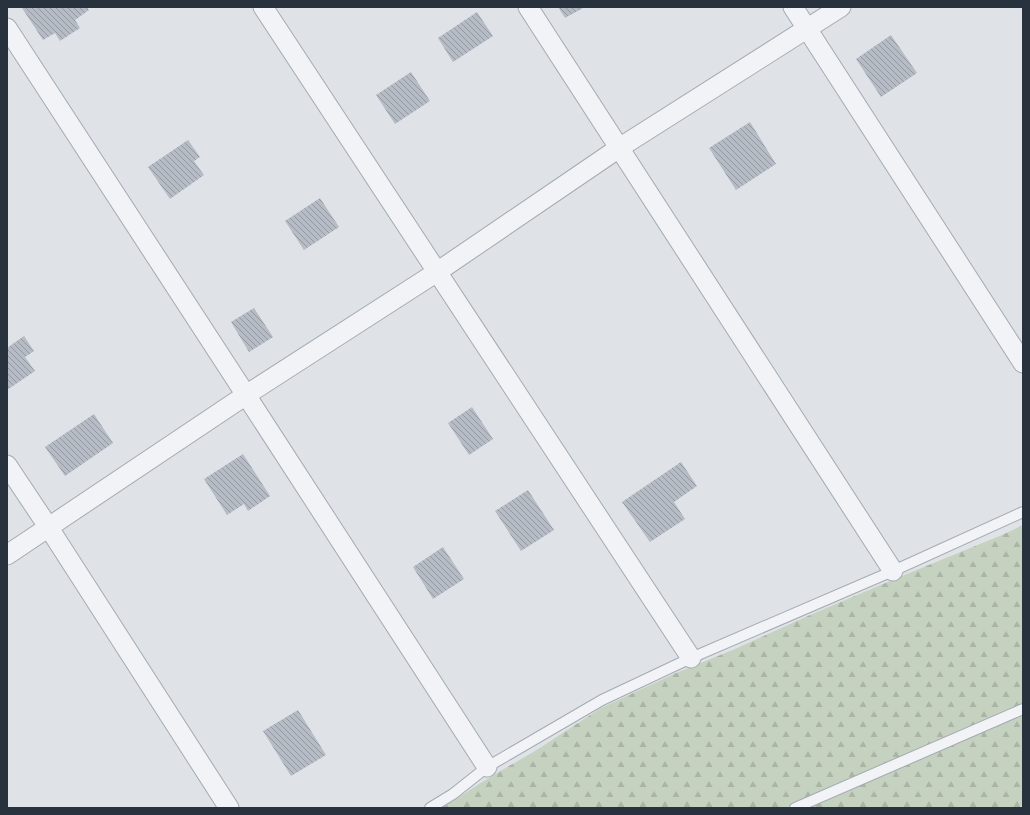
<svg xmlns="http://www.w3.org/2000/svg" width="1030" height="815" viewBox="0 0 1030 815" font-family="Raleway,sans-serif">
<defs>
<pattern id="forest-firs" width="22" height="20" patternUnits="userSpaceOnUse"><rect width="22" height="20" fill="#c6d2c0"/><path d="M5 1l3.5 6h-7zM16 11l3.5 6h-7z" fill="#aab5a6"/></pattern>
<pattern id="building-back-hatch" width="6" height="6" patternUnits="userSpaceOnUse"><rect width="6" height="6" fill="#b6bcc5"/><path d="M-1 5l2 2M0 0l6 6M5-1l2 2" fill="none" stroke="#9499a1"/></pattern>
</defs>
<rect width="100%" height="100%" fill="#dfe3e8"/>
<!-- forest -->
<path fill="url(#forest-firs)" d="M1023,525V806L1016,808H442L490,777L535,751L601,708L676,673L735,649L810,615L897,578L1002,535Z"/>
<!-- building -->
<path fill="url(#building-back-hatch)" d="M22,7H87L89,10L75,20L80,28L60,41L55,33L43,40L22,8Z
M558,7H585L565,18Z
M477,12L493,36L453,62L438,38Z
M891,35L917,73L881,97L856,59Z
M411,72L430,101L395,124L376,95Z
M750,122L776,164L736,190L709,148Z
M188,140L200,157L194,161L204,175L170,199L148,167Z
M320,198L339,227L304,250L285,221Z
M254,308L273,337L249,352L231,322Z
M24,336L34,351L25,357L35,371L7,390V348Z
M472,407L493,439L469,455L448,423Z
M94,414L113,443L65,476L45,447Z
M243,454L270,496L248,511L244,504L227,515L204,479Z
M681,462L697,486L674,502L685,519L650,542L622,502Z
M528,490L554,530L521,551L495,511Z
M443,547L464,579L433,599L413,567Z
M298,710L326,755L291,776L263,731Z"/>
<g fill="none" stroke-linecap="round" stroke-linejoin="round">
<defs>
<path id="service" d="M430,808L453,794L487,767L602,700L691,658L893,571L1023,512
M795,808L1023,709"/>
<path id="minor" d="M263,7L691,658
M528,7L893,571
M793,7L1023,363
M7,28L246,395L487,767
M7,465L49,528L229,808
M7,555L246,395L437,272L619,148L841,7"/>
</defs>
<!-- service casing -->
<use href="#service" stroke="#a4aab2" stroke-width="12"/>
<!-- minor casing -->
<use href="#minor" stroke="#a4aab2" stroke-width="21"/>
<!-- service -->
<use href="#service" stroke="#f1f3f6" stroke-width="10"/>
<!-- minor -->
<use href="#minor" stroke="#f1f3f6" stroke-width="19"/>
</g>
<!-- border -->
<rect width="1030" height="815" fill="none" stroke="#28323f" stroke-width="16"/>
</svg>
